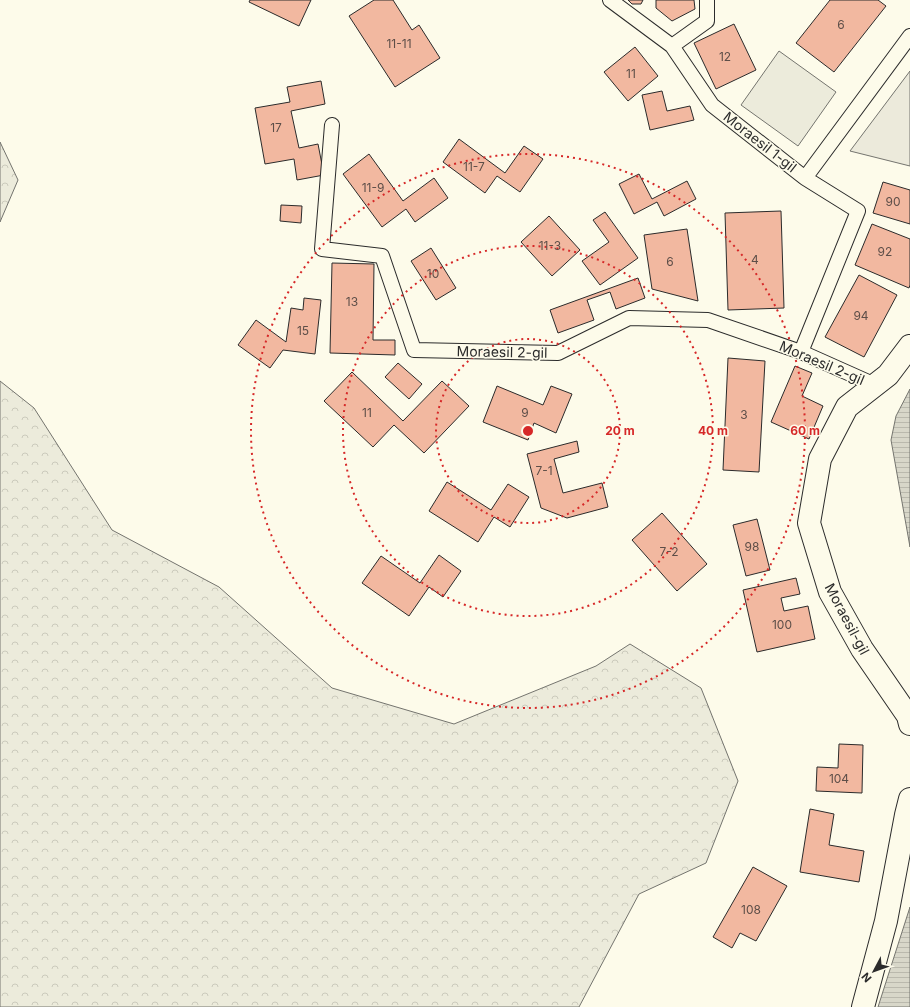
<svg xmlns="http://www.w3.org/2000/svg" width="910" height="1007" viewBox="0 0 910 1007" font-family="Inter,sans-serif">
<defs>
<pattern id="forest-crowns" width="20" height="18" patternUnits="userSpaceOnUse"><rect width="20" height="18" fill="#ecebdb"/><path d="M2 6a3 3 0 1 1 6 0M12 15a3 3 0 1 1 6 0" fill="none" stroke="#cbcabc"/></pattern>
<pattern id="water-rules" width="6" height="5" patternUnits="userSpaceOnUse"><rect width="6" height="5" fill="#d8d7c9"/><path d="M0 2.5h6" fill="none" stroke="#bab9ad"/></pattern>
</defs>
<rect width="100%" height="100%" fill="#fdfbea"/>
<!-- forest -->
<path fill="url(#forest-crowns)" stroke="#74746e" d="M0,142L18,180L0,222Z
M0,381L34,408L112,530L219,587L332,688L454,724L596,666L630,644L701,688L738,781L706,863L639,894L579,1007H0Z"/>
<!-- park -->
<path fill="#ecebdb" stroke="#74746e" d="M779,51L836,92L798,146L741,105Z"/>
<!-- parking -->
<path fill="#eceadb" stroke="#74746e" d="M910,71V166L850,151Z"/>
<!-- water -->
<path fill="url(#water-rules)" stroke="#74746e" d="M910,389V547L891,440L896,416Z
M910,907V1007H878Z"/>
<!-- building -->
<path fill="#f2b8a0" stroke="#2b2b2b" d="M250,0H311L299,26L249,2Z
M374,0H393L412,30L419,25L440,58L395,87L349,16Z
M628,0H643L641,4H632Z
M656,0H694L695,9L672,21L656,8Z
M830,0H878L886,6L834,72L796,43Z
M734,24L756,70L716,89L694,43Z
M635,47L658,76L628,101L604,72Z
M321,81L325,104L291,111L299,148L318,144L324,175L297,180L294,159L265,164L255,108L290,102L287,87Z
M662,91L667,111L690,106L694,120L650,130L642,95Z
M459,139L505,173L524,146L543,159L520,192L497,176L485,193L443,162Z
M369,154L403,201L434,178L448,198L415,222L406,209L382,227L343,174Z
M639,174L652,199L687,181L696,199L664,216L657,202L634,214L619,184Z
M883,182L910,190V224L873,213Z
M281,205L302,206L301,223L280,221Z
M781,211L784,308L728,310L725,213Z
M605,212L638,258L600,285L582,261L609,242L593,220Z
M549,216L580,250L552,276L521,242Z
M872,224L910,239V285L909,288L855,265Z
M687,229L698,301L652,289L644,235Z
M431,248L456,288L436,300L411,261Z
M332,263L374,264L373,340H395V355L330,353Z
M859,275L897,295L864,357L825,337Z
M638,278L645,298L616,309L610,292L587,300L594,320L558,333L550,310Z
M304,298L321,300L315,354L283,350L270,368L238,345L256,320L286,342L291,308L303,310Z
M728,358L765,361L759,472L723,470Z
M398,363L422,384L409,399L385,377Z
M795,366L812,373L802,396L823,406L809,439L771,422Z
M352,372L403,421L442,381L469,406L424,453L394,425L373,447L324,401Z
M497,386L543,405L551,386L572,394L556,433L534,423L528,440L483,422Z
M577,441L579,452L554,459L563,493L602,483L608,507L567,518L541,508L527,454Z
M447,482L491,510L508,484L529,497L510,527L494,517L478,542L429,511Z
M662,513L707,564L677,591L632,540Z
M757,519L770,570L746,576L733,525Z
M439,555L461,571L443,597L429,587L409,616L362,583L381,556L420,583Z
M796,578L800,594L781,598L784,611L808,606L815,639L757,652L743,590Z
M839,744L863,745L862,793L816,791L817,767L838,768Z
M810,809L834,814L829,845L864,851L859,882L800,872Z
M753,867L787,886L756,941L740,933L732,948L713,937Z"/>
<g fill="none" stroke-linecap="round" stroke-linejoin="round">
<defs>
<path id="lane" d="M610,0L672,46L712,105L805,178L910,36
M672,46L707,21V0
M332,125L322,249L382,256L414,350L558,353L629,318L708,320L801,352L875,385
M801,352L858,211L805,178"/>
<path id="street" d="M910,346L888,375L847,407L820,459L809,523L830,592L862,649L908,716L910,724
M863,1007L886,921L906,815L910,799"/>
</defs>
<!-- lane casing -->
<use href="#lane" stroke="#2b2b2b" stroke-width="16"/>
<!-- street casing -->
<use href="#street" stroke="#2b2b2b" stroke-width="24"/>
<!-- lane -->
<use href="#lane" stroke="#fdfbea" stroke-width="14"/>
<!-- street -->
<use href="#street" stroke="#fdfbea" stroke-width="22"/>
</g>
<!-- distance rings -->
<g fill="none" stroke="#d62828" stroke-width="2" stroke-dasharray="2 4">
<circle cx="528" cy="431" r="92"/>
<circle cx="528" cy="431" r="185"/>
<circle cx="528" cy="431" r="277"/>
</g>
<g text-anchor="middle" stroke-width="3" stroke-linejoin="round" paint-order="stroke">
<!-- number labels -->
<g font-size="12" fill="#5d4e48">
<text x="841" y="29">6</text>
<text x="399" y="48">11-11</text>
<text x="725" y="61">12</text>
<text x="631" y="78">11</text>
<text x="276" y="132">17</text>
<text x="474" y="171">11-7</text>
<text x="373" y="192">11-9</text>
<text x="893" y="206">90</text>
<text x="550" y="250">11-3</text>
<text x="885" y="256">92</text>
<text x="755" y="264">4</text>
<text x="670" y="266">6</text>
<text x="433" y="278">10</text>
<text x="352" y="306">13</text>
<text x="861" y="320">94</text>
<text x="303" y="335">15</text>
<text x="367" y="417">11</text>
<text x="525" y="417">9</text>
<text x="744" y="419">3</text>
<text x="544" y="475">7-1</text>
<text x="752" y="551">98</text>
<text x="669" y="556">7-2</text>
<text x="782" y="629">100</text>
<text x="839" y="783">104</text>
<text x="751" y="914">108</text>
</g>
<!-- street labels -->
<g font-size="14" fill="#2b2b2b" stroke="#fdfbea">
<text transform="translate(760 142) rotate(38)" y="5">Moraesil 1-gil</text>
<text transform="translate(502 352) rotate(1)" y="5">Moraesil 2-gil</text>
<text transform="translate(822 363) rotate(23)" y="5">Moraesil 2-gil</text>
<text transform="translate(847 619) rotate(62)" y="5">Moraesil-gil</text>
</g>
</g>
<circle cx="528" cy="431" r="6" fill="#d62828" stroke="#fdfbea" stroke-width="2"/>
<g font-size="12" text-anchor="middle" font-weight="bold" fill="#d62828" stroke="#fdfbea" stroke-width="3" stroke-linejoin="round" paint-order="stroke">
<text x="620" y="435">20 m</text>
<text x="713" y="435">40 m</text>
<text x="805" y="435">60 m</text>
</g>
<!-- north arrow -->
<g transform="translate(874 971) rotate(229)" stroke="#fdfbea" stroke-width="3" paint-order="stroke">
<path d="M0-3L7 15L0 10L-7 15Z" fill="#2b2b2b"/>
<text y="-6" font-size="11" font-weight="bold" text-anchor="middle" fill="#2b2b2b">N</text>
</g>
</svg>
